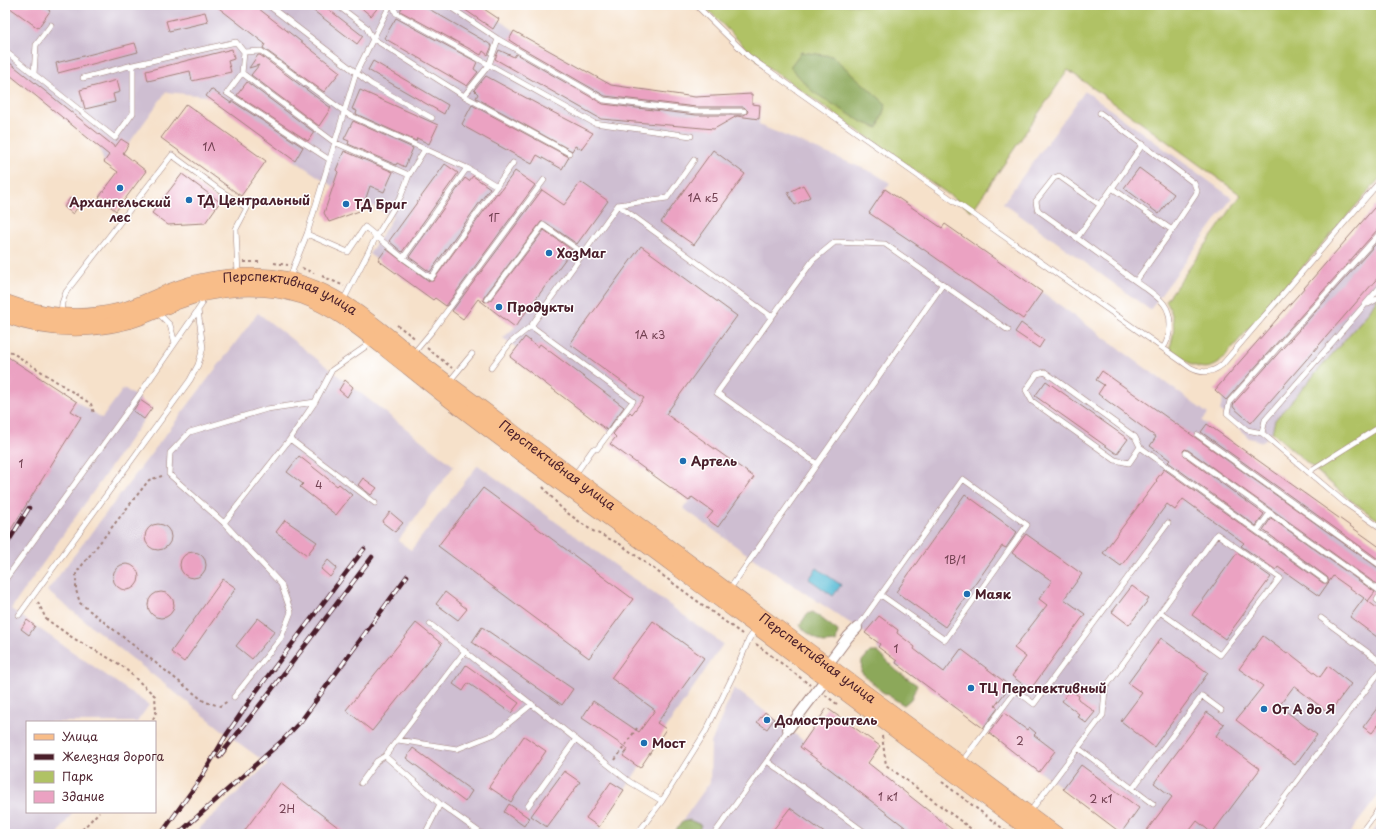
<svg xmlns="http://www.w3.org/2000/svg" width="1386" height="839" viewBox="0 0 1386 839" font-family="'Playpen Sans',sans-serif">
<rect width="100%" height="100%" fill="#fff"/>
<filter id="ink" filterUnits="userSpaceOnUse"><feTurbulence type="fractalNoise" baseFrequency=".025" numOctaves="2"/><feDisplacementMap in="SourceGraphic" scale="8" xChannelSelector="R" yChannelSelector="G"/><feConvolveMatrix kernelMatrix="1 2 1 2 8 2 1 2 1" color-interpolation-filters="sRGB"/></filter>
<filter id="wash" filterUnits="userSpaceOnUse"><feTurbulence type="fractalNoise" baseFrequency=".012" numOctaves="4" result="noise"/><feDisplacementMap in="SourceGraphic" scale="16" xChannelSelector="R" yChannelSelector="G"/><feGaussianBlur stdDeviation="0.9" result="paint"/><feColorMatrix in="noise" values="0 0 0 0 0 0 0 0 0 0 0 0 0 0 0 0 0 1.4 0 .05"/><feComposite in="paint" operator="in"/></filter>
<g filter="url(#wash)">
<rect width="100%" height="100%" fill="#f6e1ca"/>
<!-- industrial -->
<path fill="#cebed1" d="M5,5H478L515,31L611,85L695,97L752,94V104L760,105L759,125L874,173L890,183L885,189L942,228L945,224L1042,292L1208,414L1202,421L1381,548V792L1349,834H1123L901,667L900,668L895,664L897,661L883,650L881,652L877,648L879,644L865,633L751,557L683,508L689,501L610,444L616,437L510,357L517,348L503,338L515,327L478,299L463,319L435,298L433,300L369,254L393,217L331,185L295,161L206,96L166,92L112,167L104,162L99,147L6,72Z
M1085,91L1232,198L1150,310L1003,203Z
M1381,200V292L1368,313L1275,420L1272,432L1263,442L1249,438L1220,411L1223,397L1215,390Z
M258,313L454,466L398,541L411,550L478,465L723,644L599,827L609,834H193L268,764L240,744L47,591Z
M5,355L102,418L124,388L152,408L11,609L149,705L137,722H27V812H73L58,834H5Z
M734,688L804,741L827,708L868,763L959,834H673L710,782L711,743Z
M1381,821V834H1371Z"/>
<!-- green -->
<path fill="#b0c265" stroke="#7d7048" d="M703,5H1381V177L1219,363C1200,376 1186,360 1169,349C1176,333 1175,316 1166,301L1241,195L1068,70L972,211L758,60Z
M1381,292V522L1350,500L1272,432L1275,420L1368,313Z"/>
<!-- forest -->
<path fill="#8ca85a" stroke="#6b6442" d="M801,52L832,56L886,104L878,128L862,122L813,92L790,67Z
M813,612L838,631L836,642L823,643L805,631L800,625L807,614Z
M870,652H878L897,671L917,685L911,699L904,705L881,691L861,672L862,661Z
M690,820L701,825L698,834H673L682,822Z"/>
<!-- water -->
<path fill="#56bbd5" stroke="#506d80" d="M817,568L841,585L833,596L809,579Z"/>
<g id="blocks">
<!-- building -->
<path fill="#eba2c2" d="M6,5H42L50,11L38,28Z
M215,5H254L340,72L324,92L263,48L265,44Z
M306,5H323L363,36L357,44Z
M358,5H380L371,16Z
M404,5H422L488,43L492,46L488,55L483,51L481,55L400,11Z
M458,5H478L499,19L493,29Z
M205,12L208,22L169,31L166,21Z
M396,18L477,62L474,69L478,72L467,86L384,38Z
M514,31L611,85L695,97L752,94V104L760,105L759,119L737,116L714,129L601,119L495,59L499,50L514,57L516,54L603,104L696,115H744L747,113L748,111L744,107H696L605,96L520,47L509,40Z
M135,43L138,52L58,73L56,63Z
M232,49L234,59L228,61L231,72L192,81L190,71L148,81L146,71Z
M258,55H260L331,108L319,126L251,75L259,65L249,68Z
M5,59L115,147L121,139L129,144L123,153L146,171L116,211L99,197L118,172L104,162L109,155L5,71Z
M373,61L448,105L444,114L368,70Z
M486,76L541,106L593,133L581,149L575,146L572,151L476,98L478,94L474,90Z
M117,80L120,92L113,94L115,102L85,109L80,90Z
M247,82L314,132L308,141L237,95Z
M211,89L231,103L232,101L303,147L295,161L206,96Z
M360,90L438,125L429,144L417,138L416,141L356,114L357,111L352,109Z
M186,104L266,161L241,196L161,138Z
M472,105L569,157L562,169L537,155L532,164L465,127L462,124Z
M353,121L413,148L405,167L397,163L396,165L348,144L349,141L344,139Z
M713,150L745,174L694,245L661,222Z
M344,151L393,172L384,192L370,186L362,210L329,222L324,213L338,172L336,170Z
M445,164L458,173L402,252L389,241Z
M1139,168L1174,194L1159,214L1124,188Z
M515,171L535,185L446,306L435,298L433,300L378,260L386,249L429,281H433L497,193L498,194Z
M182,174L220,202L205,223L168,225L152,213Z
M473,176L490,188L430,272L409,257L465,178L469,181Z
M581,182L608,201L577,244L545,222H541L484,297L483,300L485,302L490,301L544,230L572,250L515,327L478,299L463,319L452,311L542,190L564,205Z
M803,185L810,197L795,205L788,193Z
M885,189L942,228L945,224L1042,292L1023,319L926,251L869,213Z
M70,198L79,205L73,214L64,207Z
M1381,200V228L1378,229L1226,400L1215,390Z
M1381,238V274L1251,423L1234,408L1233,406L1234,403Z
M641,246L737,316L666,414L754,477L718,527L707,519L713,512L692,497L689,501L610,444L616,437L613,434L630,412L632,414L644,398L570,344Z
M1021,323L1044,340L1039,348L1015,332Z
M525,337L538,347L540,344L624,407L607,430L510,357Z
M5,355L77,402L71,411L81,417L5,539Z
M1102,371L1381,570V584L1379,586L1188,450L1185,449L1183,451L1184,456L1264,514L1256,526L1168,462L1170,460L1150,446L1156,437L1098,394L1104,385L1096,380Z
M345,380L353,387L347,397L339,390Z
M1046,381L1128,439L1117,454L1035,396Z
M140,400L152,408L144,419L133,411Z
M1207,424L1381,548V561L1201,432Z
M299,456L337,486L339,484L352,495L336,515L300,487L303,484L287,472Z
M1164,469L1323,583H1328L1329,580L1327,577L1263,530L1271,518L1375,592L1368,601L1365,599L1381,611V640L1350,617L1364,598L1333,576L1319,596L1278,567L1276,570L1241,546L1244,543L1183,499L1175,510L1167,504L1121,566L1103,553L1157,481L1156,480Z
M363,478L377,488L371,495L358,485Z
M483,488L633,599L589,658L438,546Z
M965,494L1017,532L1006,548L1002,546L945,627L896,592Z
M390,512L403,523L395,532L382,522Z
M285,520L317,542L307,555L276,532Z
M145 537a13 13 0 1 1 26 0a13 13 0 1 1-26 0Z
M1026,534L1082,574L1064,599L1085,614L1030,690L1012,676L1026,657L1014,648L1047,605L1039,599L1052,581L1012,553Z
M180 565a13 13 0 1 1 26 0a13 13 0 1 1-26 0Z
M1237,553L1271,577L1225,639L1192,615Z
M328,560L337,568L330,577L321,569Z
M113 577a13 13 0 1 1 26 0a13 13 0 1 1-26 0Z
M223,579L236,588L184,662L171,652Z
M1132,586L1149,599L1129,625L1112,612Z
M445,592L467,609L458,620L436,604Z
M148 605a13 13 0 1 1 26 0a13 13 0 1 1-26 0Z
M879,616L898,630L897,633L915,647L914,649L944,672L961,649L1010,686L995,706L998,708L983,728L896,663L897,661L878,647L880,644L865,633Z
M258,618L275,631L252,659L236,646Z
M27,620L35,626L29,635L21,629Z
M653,621L704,658L657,723L666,729L640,768L623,756L628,749L582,718L593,701L639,732L655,710L611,678Z
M416,623L442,644L372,731L346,710Z
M482,627L573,689L562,705L472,642Z
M1263,636L1287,654L1288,652L1320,677L1328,666L1351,684L1329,713L1294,686L1279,706L1317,735L1295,765L1236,720L1263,686L1239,669Z
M1161,638L1208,673L1154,747L1121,721L1142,693L1128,683Z
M466,665L519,703L511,713L468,683L463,691L453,684Z
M1070,690L1079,696L1078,699L1095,712L1086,723L1077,716L1079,714L1062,701Z
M1381,703V721L1372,733L1363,727Z
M827,708L880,746L868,763L958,834H914L831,770L800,747Z
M765,712L774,719L767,729L757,722Z
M1207,712L1224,724L1216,736L1260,769L1212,833L1197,821L1187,834H1144L1172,797L1154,783Z
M1004,713L1027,730L1029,727L1036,733L1034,735L1055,751L1039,772L989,733Z
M524,736L546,751L511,802L489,787Z
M413,748L472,791L465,802L406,758Z
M1081,765L1139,808L1121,833L1063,789Z
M564,771L580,782L547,827L531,816Z
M611,782L624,790L599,827L586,818Z
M280,783L347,834H242Z
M509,804L529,818L524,826L504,812Z
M790,808L826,834H770Z"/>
</g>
</g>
<g filter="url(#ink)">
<use href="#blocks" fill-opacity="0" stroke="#a0807a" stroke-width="1"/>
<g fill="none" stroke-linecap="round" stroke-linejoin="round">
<defs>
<path id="service" d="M268,5L371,84L432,118
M337,5L366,27L372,38L464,96L569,153
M393,5L396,13L594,123L691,136
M447,5L498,39L604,100L696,111H744
M696,5L748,56L1191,368C1202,374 1212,373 1222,365L1381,180
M5,51L115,138L133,113V65
M244,52L261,51L349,115L467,168L497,186
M242,73L334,142L409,175
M34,74L36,45L51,25
M83,78L133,65L236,42L244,52L242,73L227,93L330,160
M464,96L489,65L498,39
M1100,113L1194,183L1197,191L1196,194L1172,230L1136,281
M1112,188L1172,230
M618,205L772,317
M1100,205L1059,176L1054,178L1036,201L1037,208L1039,211C1070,233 1101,255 1131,278C1141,285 1157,295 1164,304C1173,316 1171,337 1163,348
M1381,232L1230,401L1227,413L1247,430L1262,433L1345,503L1381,528
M307,234L348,252L365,227L403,258L431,278L513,163
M1077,238L1143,144
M403,258L467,168
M290,279L294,266L307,234L356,73L390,5
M487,299L543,225L583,253
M343,301L376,237L401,196L409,175L425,149
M1368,304L1381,297
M158,313L170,325L175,343
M61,314L62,303L66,292L172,155L218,189L247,208L236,229L238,275
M531,326L633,401L597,449H593L574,476
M412,355L433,330L544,180
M491,368L510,343L531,326L618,205L667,198L694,160
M448,383L472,354
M1262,433L1265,420L1381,286
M1198,435L1381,566
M290,439L375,503
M1140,447L1129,463L1115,460L1032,401L1026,390L1037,374L1045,372L1135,437L1140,447L1325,580
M1186,453L1381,592
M817,464L717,393L813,260L835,242L885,244L1008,330
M1308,472L1381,426
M224,523L290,439L315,402L332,370L365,347L372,339
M1257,531L1270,513
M5,580L137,398L198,310L202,304L200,296
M729,590L943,284
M1381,594L1377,600L1381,603
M19,615L190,380L198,365L203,348L198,310
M1321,618L1381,662
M430,624L630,782L662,801
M857,628L963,479L1027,525L945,640L881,595
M234,697L281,638L291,612L281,584L224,523L169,474L170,453L190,432L267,409L315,402
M398,740L457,749L495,734L532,704
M1078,748L1153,804
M385,756L440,804L482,834
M767,761L867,834
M961,763L1016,690L1034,704L1168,523
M361,783L377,761L385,756L465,651
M1133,788L1202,696L1221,710
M528,806L576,739
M1029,813L1103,715L1105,688L1217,534L1280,578L1220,655L1160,612
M425,834L440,804
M637,834L662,801L706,731L739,663L749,639L757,628
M714,834L767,761L788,729
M1257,834L1381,670
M1360,834L1381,806"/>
<path id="minor" d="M788,729L826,679L828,664L848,637L857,628"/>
<g id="primary">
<path id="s1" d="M5,302C45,317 81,321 123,310C140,305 155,297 171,291C203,278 238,274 272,277C331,283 375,326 419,361C450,385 482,408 513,432L1056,834"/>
<path d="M5,315C44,330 84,332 125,322C143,318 159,309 176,302C215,287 261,283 302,296C343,311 374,341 408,367C446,398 485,427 524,456C575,494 627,530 677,568C797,656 916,746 1035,834"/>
</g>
</defs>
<!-- service casing -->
<use href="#service" stroke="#a0807a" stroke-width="6"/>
<!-- minor casing -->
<use href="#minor" stroke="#a0807a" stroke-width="12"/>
<!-- primary casing -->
<use href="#primary" stroke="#a0807a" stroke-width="16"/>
<!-- path -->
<path stroke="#a0807a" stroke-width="2" stroke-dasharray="3 3" stroke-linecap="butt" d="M244,262H260
M274,263L288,265
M302,268L314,273
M322,276L344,286
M397,325L416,339
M5,348L91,404L94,413
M427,348L452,368
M162,476L149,480L76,573V590L80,603L205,702L220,706L228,701
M543,487L562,509L591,530L620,544L742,634
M38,602L46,619L73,638L121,665L155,696L156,712L152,722
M756,644L810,685
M825,695L837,704
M882,736L886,765L978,834
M615,760L637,728
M942,782L1010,834
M1068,830L1074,834
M78,834L99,812"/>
<!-- service -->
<use href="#service" stroke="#fff" stroke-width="5"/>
<!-- minor -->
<use href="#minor" stroke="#fff" stroke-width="10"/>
<!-- primary -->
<use href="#primary" stroke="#f8bd89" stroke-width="15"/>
<defs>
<path id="rail" d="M5,547L29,508
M219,757L263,701L372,557
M161,834L199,781L227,734L255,693L364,549
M178,834L283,740L301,721L407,576"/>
</defs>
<!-- rail casing -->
<use href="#rail" stroke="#4a1f2b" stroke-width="4.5"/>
<!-- rail -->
<use href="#rail" stroke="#fff" stroke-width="3" stroke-dasharray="9" stroke-linecap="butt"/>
</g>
</g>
<!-- markers -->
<g fill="#1f6fb2" stroke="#fff" stroke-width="1.5">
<circle cx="120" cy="188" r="4"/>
<circle cx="189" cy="200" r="4"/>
<circle cx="346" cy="204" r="4"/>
<circle cx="549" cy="253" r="4"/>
<circle cx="499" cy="307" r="4"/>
<circle cx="683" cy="461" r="4"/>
<circle cx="967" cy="594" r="4"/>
<circle cx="971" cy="688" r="4"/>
<circle cx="1264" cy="709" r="4"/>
<circle cx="767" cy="720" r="4"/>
<circle cx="644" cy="743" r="4"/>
</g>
<g text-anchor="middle" stroke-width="3" stroke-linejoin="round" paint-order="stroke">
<!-- number labels -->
<g font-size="11" fill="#724051">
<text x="209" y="151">1Л</text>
<text x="703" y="202">1А к5</text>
<text x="494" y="222">1Г</text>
<text x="650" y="339">1А к3</text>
<text x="21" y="468">1</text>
<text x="319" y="489">4</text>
<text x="955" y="564">1В/1</text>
<text x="896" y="653">1</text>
<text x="1020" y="745">2</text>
<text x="888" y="801">1 к1</text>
<text x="1101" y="803">2 к1</text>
<text x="287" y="813">2Н</text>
</g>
<!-- poi labels -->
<g font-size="13" font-weight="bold" fill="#4a1f2b" stroke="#fff" text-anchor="start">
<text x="197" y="205">ТД Центральный</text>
<text x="120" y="207" text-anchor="middle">Архангельский<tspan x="120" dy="15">лес</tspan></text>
<text x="354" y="209">ТД Бриг</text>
<text x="557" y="258">ХозМаг</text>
<text x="507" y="312">Продукты</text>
<text x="691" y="466">Артель</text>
<text x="975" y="599">Маяк</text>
<text x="979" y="693">ТЦ Перспективный</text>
<text x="1272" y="714">От А до Я</text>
<text x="775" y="725">Домостроитель</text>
<text x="652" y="748">Мост</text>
</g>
<!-- street labels -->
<g font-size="13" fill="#4a1f2b" stroke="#fff">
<text dy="5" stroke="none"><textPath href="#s1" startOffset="296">Перспективная улица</textPath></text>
<text dy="5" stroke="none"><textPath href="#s1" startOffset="620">Перспективная улица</textPath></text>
<text dy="5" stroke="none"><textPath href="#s1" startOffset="944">Перспективная улица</textPath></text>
</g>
</g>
<!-- margin -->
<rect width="1386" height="839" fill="none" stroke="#fff" stroke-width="20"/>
<!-- legend -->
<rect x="26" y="721" width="130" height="92" fill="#ffffff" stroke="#b7a5aa"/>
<rect x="34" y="734" width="20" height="6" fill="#f8bd89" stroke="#b7a5aa"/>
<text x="62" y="741" font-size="12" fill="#4a1f2b">Улица</text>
<rect x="34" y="754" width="20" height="6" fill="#4a1f2b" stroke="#b7a5aa"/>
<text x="62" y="761" font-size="12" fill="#4a1f2b">Железная дорога</text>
<rect x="34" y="771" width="20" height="12" fill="#b0c265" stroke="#b7a5aa"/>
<text x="62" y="781" font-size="12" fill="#4a1f2b">Парк</text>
<rect x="34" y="791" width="20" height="12" fill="#eba2c2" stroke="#b7a5aa"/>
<text x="62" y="801" font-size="12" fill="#4a1f2b">Здание</text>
</svg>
